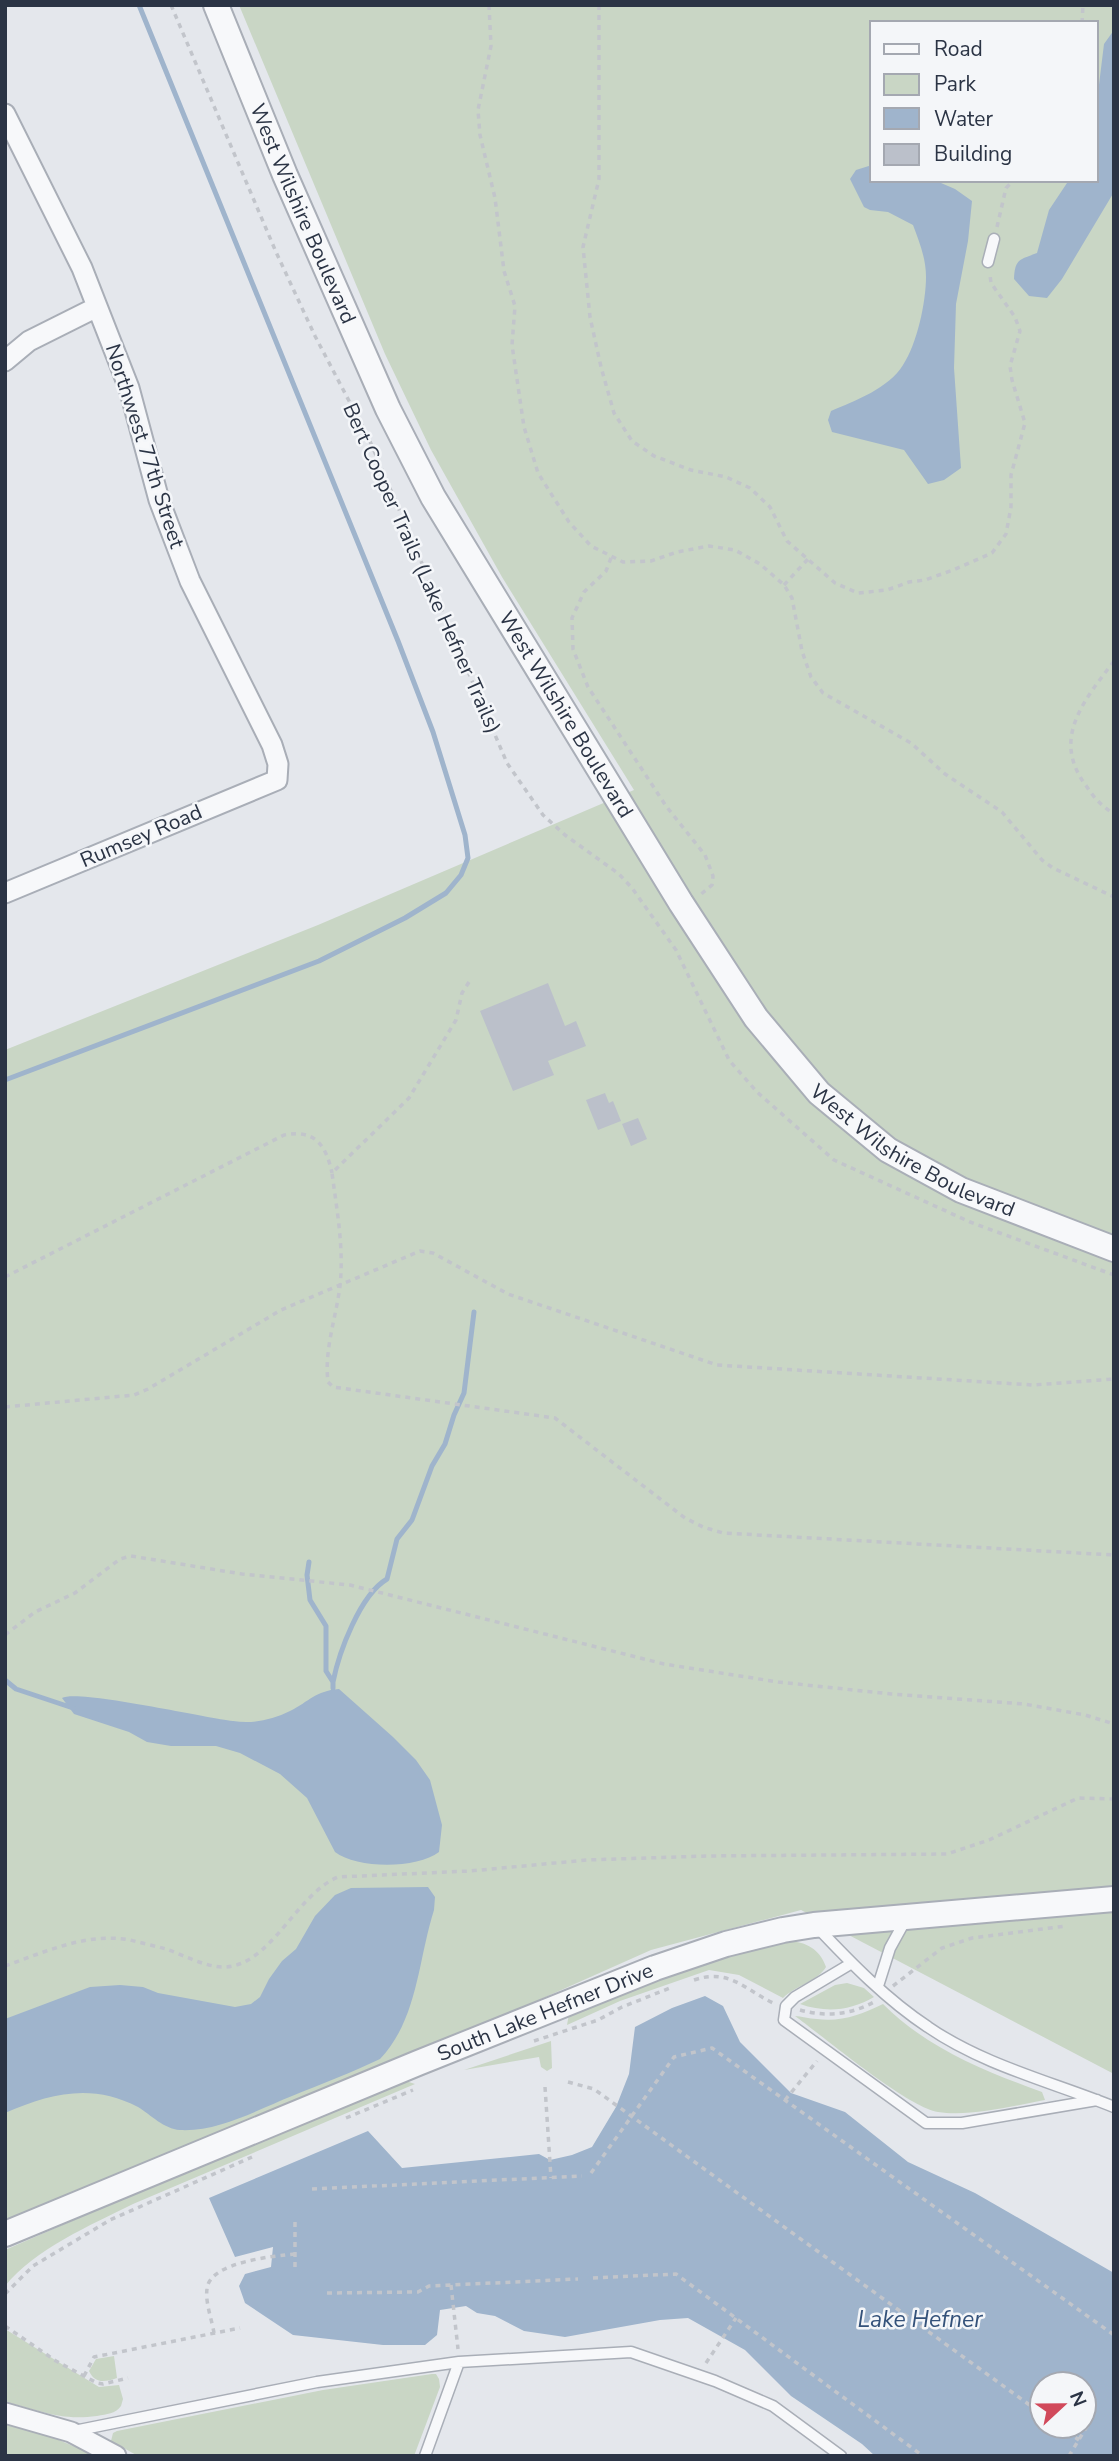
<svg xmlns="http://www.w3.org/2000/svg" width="1119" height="2461" viewBox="0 0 1119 2461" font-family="'Nunito Sans',sans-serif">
<rect width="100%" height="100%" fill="#e4e7ec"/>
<!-- green -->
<path fill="#c9d6c5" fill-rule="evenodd" d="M239,5H1114V2074L801,1910L651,1950L418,2054L5,2226V1050L318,925L634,790L502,577L431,450L385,354ZM872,23H1096V180H872Z
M789,1941C806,1942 820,1949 826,1967C818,1981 795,1986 783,1998L739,1975L709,1970L620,2001L567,2025L569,2014L710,1959Z
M847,1983L864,1988L874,1997C850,2011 826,2013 800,2004L835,1985Z
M883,2004C927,2048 984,2071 1042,2092L1045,2100C1013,2106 969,2117 938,2112C907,2107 824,2037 795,2016C801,2016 809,2019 817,2019C841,2022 861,2015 883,2004Z
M551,2041L552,2068L547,2071L541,2067L539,2057L464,2070Z
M406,2081L415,2084L133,2204C91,2225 35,2249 5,2286V2250L129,2196Z
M5,2329L99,2387L119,2385L123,2399L121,2406C115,2414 107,2414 97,2416C58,2421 41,2410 5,2402Z
M114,2356L117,2378C105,2382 95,2384 89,2371L96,2359Z
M432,2374H436L439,2379L440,2387L414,2456H138L111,2441L113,2433L117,2431L323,2390Z
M5,2421L23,2425L97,2456H5Z"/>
<!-- water -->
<path fill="#9fb4cc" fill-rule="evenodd" d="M1114,30V192L1062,279L1047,298L1029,296L1014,279C1015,259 1019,260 1037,253L1049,210L1069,180H1096V109L1104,44Z
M872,165V180H934L955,189L972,201L968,241L956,304L954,368L961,468L944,480L928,484L904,450L832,432L828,420L831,411C855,401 889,388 903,365C917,344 926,302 926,277C926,258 919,241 913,225L888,212L870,210L864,207L850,179L856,170Z
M339,1689L393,1737L416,1760L430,1780L442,1825L439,1852C417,1869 357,1869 335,1852L307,1798L280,1774L240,1753L216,1746H171L147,1742L129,1732L74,1714L62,1698C78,1689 205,1718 233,1721C253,1724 272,1720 290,1711C310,1701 315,1691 339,1689Z
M428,1887L435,1897L434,1910C418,1960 418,2019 380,2059C351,2073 321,2084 292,2096C257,2110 218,2132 180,2130C164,2129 151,2115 138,2107C92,2083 51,2093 5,2113V2019L90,1987L120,1985L143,1987L158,1993L235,2007L251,2004L260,1997L269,1979L282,1961L296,1949L315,1916L335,1895L351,1888Z
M705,1996L723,2006L740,2042L791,2093L845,2112L908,2162L975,2193L1114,2273V2456H875L862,2444L791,2396L745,2350L688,2318L660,2320L565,2337L524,2331L495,2316L477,2313L466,2306L440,2310L437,2335L425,2345H383L293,2335L245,2303L239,2286L245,2274L271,2267L273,2247L235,2257L209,2198L368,2131L402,2168L539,2154L550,2160L572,2155L592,2147L616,2107L629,2074L635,2027L672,2008ZM1084,2384V2426H1042V2384Z"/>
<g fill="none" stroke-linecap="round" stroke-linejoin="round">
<!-- stream -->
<path stroke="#9fb4cc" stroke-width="5" d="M5,1080L319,961L405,918L446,893L461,875L468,858L465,835L433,732L398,641L139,5
M309,1562L307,1575L310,1600L326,1626V1671L333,1682V1688
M5,1680L16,1689L73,1708
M333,1682C339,1652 360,1595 387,1579L397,1539L412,1520L432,1466L445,1444L454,1415L464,1393L474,1312"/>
</g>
<!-- building -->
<path fill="#bbc0ca" d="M548,983L565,1026L576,1021L586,1046L548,1061L554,1075L513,1091L480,1011Z
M605,1093L609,1103L613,1101L621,1121L598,1130L586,1100Z
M638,1118L647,1139L631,1146L622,1124Z"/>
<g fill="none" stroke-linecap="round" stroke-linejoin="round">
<defs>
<path id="service" d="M988,262L994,239
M817,1927C851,1963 887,2000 928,2027C983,2065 1052,2082 1114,2107
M852,1963L795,1997L786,2006L784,2020L926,2123H962L1097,2100
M878,1986L890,1948L906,1919
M74,2431L317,2382L459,2362L631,2352L715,2381L773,2406L841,2456
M425,2456L459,2362"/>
<path id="minor" d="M5,114L82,268L129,388L159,500L190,581L272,745L278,764L277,780L5,893
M5,361L29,341L97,307
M5,2413L71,2432L116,2456"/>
<g id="tertiary">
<path id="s1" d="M216,5L285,175L388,409L433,497L681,903L756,1018L819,1093L888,1150L961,1190L1114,1249"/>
<path id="s2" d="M5,2234L418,2063L655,1968L726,1944L783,1930L814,1925L1114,1899"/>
</g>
</defs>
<!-- service casing -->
<use href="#service" stroke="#a9aeb7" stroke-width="13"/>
<!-- minor casing -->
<use href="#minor" stroke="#a9aeb7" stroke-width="23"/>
<!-- tertiary casing -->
<use href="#tertiary" stroke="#a9aeb7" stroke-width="28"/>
<!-- path -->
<path stroke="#c2c5cb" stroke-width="3.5" stroke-dasharray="5 5" stroke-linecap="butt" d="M171,5L276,252L315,336L369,439L507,763L543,815L565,835L619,874L632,888L676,950L729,1060L757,1092L834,1160L970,1222L1114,1275
M489,5L491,46L478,110L480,135L495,198L504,271L515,306L512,345L524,427L538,473L569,522L591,546L623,562L651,561L677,552L709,546L735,550L760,564L784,585L792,598L802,651L811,677L823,693L911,743L945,774L1002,812L1042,860L1053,868L1114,897
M599,5V179L583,247L590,317L601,367L614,413L632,441L654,456L691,470L726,477L750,488L770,507L787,541L835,583L858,593L887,590L909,582L925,580L953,570L992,553L1006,534L1011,507V475L1025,423L1012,380L1010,366L1020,331L1015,317L991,283L990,275
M1082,23L1083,5
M997,227L1006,188L1014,180
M611,558L606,571L584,592L572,618L573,649L588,687L666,806L705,855L713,876L712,885L700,895
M784,585L808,559
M1114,661C1084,701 1050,739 1087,787C1094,798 1103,807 1114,814
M469,982L462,993L456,1020L409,1098L332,1173C337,1211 344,1248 340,1286C336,1318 324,1350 328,1382L333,1387L555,1418L685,1518L703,1527L723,1533L1114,1555
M5,1277L284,1135C315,1129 326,1145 332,1173
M5,1407L134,1395L148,1389L281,1310L420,1251L433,1253L508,1294L717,1365L1033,1385L1114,1379
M5,1635L35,1612L75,1593L120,1559L131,1556L242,1574L350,1585L664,1664L778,1682L891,1694L1024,1704L1085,1715L1114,1724
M5,1966C45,1952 87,1932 130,1940C142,1943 155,1946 166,1949C187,1956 211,1971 233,1966C274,1957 299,1893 338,1877L470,1871L587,1860L706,1856L947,1854L989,1840L1078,1798L1114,1799
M694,1980C729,1968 744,1989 773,2003
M893,1986L942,1948L972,1938L1066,1926
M800,2010C826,2017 850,2015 874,2002
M534,2041L598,2020L622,2007L670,1988
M568,2082L594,2089L1042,2414
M545,2087L551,2178
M785,2100L817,2061
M346,2118L413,2090
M591,2173L674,2057L712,2048L1114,2335
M312,2189L582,2176
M295,2222V2268
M593,2278L676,2274L923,2456
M451,2285L458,2349
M327,2293L418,2292L429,2286L578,2279
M5,2294L33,2266L110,2220L252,2157
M5,2326L56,2361L97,2383L103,2384L128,2378
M214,2333C212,2320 205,2302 207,2289C209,2262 274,2256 295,2254
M706,2363L736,2318
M84,2376L94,2357L240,2328
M1059,2426L1079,2440
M1069,2456L1089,2423"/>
<!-- service -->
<use href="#service" stroke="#f7f8fa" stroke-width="10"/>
<!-- minor -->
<use href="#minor" stroke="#f7f8fa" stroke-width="19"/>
<!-- tertiary -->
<use href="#tertiary" stroke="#f7f8fa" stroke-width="24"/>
</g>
<g text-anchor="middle" stroke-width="5" stroke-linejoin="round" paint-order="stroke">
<!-- street labels -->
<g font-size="21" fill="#2b3445" stroke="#f4f6f9">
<text dy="7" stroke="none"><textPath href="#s1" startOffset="226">West Wilshire Boulevard</textPath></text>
<text transform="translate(145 446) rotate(72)" y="7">Northwest 77th Street</text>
<text transform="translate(422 568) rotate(66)" y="7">Bert Cooper Trails (Lake Hefner Trails)</text>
<text dy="7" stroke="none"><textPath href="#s1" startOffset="793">West Wilshire Boulevard</textPath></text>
<text transform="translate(141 836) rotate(-23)" y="7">Rumsey Road</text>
<text dy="7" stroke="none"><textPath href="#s1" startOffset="1360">West Wilshire Boulevard</textPath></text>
<text dy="7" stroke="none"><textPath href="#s2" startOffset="584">South Lake Hefner Drive</textPath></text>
</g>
<!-- water labels -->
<g font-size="23" font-style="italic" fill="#34527a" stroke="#f4f6f9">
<text x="920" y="2327">Lake Hefner</text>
</g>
</g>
<!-- border -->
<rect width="1119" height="2461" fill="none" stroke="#2b3445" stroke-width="14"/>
<!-- legend -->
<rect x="870" y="21" width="228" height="161" fill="#f4f6f9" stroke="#a4a8b1" stroke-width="2"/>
<rect x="884" y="44" width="35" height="10" fill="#f7f8fa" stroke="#a4a8b1" stroke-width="2"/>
<text x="934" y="56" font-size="21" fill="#2b3445">Road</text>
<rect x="884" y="74" width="35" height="21" fill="#c9d6c5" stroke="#a4a8b1" stroke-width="2"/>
<text x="934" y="91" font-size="21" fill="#2b3445">Park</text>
<rect x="884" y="108" width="35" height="21" fill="#9fb4cc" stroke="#a4a8b1" stroke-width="2"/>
<text x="934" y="126" font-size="21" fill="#2b3445">Water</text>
<rect x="884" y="144" width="35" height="21" fill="#bbc0ca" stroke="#a4a8b1" stroke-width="2"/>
<text x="934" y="161" font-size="21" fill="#2b3445">Building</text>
<!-- north arrow -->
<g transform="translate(1063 2405) rotate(68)"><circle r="33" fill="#f4f6f9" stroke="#a4a8b1" stroke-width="2"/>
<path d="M0-5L12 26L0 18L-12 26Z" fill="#d1495b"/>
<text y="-10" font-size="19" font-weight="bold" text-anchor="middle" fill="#2b3445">N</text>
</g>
</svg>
